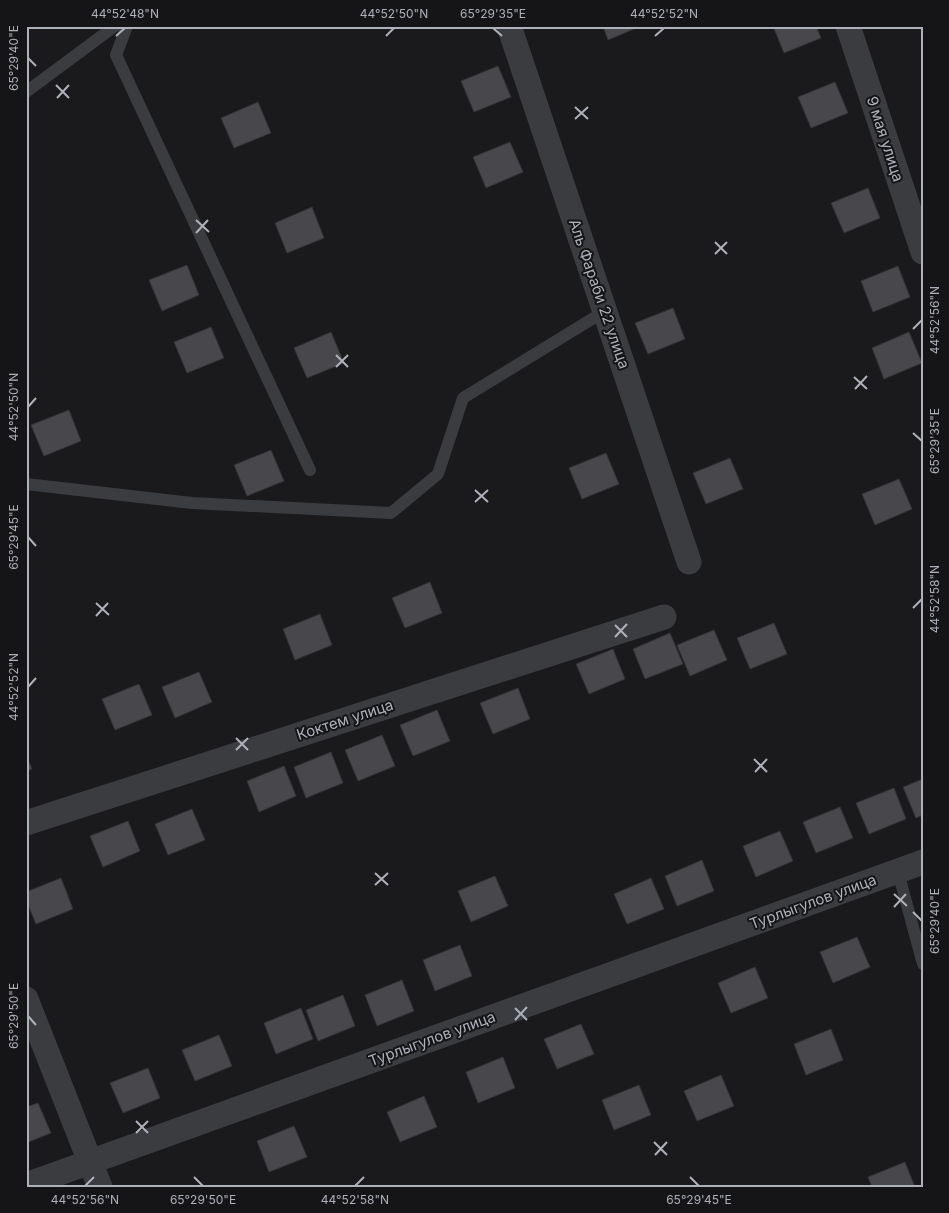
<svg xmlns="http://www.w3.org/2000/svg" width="949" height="1213" viewBox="0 0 949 1213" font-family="Inter,sans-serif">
<rect width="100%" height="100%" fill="#1a1a1c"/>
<!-- building -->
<path fill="#47474c" stroke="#343437" d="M603,26H641L608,40Z
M773,26H816L821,38L784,53Z
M498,66L511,97L474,112L461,81Z
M835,82L848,113L811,128L798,97Z
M258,102L271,133L234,148L221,118Z
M510,142L523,172L486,188L473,157Z
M868,188L880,218L844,233L831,203Z
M312,207L324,238L287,253L275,223Z
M187,265L199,295L162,311L149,280Z
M898,266L910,297L873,312L861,281Z
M673,308L685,339L648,354L635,323Z
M211,327L224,358L187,373L174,342Z
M331,332L344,363L307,378L294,348Z
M909,332L922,363L884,379L872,348Z
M69,410L81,441L44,456L31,425Z
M271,450L284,481L247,496L234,465Z
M606,453L619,484L582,499L569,468Z
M730,458L743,489L706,504L693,473Z
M899,479L912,509L875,525L862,494Z
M430,582L442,613L405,628L392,598Z
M320,614L332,645L295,660L283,629Z
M774,623L787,654L750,669L737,638Z
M714,630L727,660L690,676L677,645Z
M670,633L683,664L645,679L633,649Z
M613,649L625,679L589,694L576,664Z
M199,672L212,702L175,718L162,687Z
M139,684L152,715L115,730L102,699Z
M518,688L530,719L493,734L480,703Z
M437,710L450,741L413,756L400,725Z
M382,735L395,766L358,781L345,750Z
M331,752L343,783L306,798L294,767Z
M26,755L32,769L26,771Z
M284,766L296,796L259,812L247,781Z
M923,779V815L916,818L903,787Z
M894,788L906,819L869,834L856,803Z
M840,807L853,838L816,853L803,822Z
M192,809L205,840L168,855L155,824Z
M128,821L140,851L103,867L90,836Z
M780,831L793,861L756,877L743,846Z
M702,860L714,891L677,906L665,876Z
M495,876L508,906L471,922L458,891Z
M61,878L73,909L36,924L26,900V892Z
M651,878L664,909L627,924L614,894Z
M857,937L870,967L833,983L820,952Z
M460,945L472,976L435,991L423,960Z
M755,967L768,998L731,1013L718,983Z
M402,980L414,1011L377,1026L365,995Z
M343,995L355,1026L318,1041L306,1010Z
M301,1008L313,1039L276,1054L264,1023Z
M581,1024L594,1054L557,1069L544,1039Z
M831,1029L843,1060L806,1075L794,1044Z
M219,1035L232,1066L195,1081L182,1050Z
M503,1057L515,1088L478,1103L466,1072Z
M148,1068L160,1098L123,1113L110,1083Z
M721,1075L734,1106L697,1121L684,1091Z
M639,1085L651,1115L614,1130L602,1100Z
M424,1096L437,1127L400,1142L387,1112Z
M38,1103L51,1133L26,1143V1107Z
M294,1126L307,1157L269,1172L257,1141Z
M905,1162L915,1187H872L868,1177Z"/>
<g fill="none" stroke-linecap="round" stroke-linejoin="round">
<!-- service -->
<path stroke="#3b3c40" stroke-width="12" d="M127,26L116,55L310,470
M26,92L115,26
M26,484L192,503L391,513L438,474L463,398L605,311
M898,872L923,964"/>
<!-- minor -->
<path stroke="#3b3c40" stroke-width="25" d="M509,26L689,562
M848,26L923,252
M26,823L664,617
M26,999L100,1187
M26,1185L923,862"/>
</g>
<!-- ticks -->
<path fill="none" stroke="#aeb1ba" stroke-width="2" d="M493,28L502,36M116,36L125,28M386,36L394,28M655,36L664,28M28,58L36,66M56,85L69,98M57,98L69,85M575,107L588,119M575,119L588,107M196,220L209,232M196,233L208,220M715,242L727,254M715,254L727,242M913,329L922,320M336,355L348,367M336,367L348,355M854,377L867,389M855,389L867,376M28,407L36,398M913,433L922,441M475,490L488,502M475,502L488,490M28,537L36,546M96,603L109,615M913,608L922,599M96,616L108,603M615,625L627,637M615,637L627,624M28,687L36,678M236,738L248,750M236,750L248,738M754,759L767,772M755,772L767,759M375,873L388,885M375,885L388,873M894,894L907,906M894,907L906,894M913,912L922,921M515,1008L527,1020M28,1016L36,1025M515,1020L527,1007M136,1121L148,1133M136,1133L148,1121M654,1142L667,1155M655,1155L667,1142M194,1177L203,1186M690,1177L699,1186M85,1186L94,1177M355,1186L364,1177"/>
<g text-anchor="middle" stroke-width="4" stroke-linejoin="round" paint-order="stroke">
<!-- street labels -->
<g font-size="15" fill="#aeb1ba" stroke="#151517">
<text transform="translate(885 139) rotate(72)" y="5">9 мая улица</text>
<text transform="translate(599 294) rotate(71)" y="5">Аль Фараби 22 улица</text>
<text transform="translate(345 720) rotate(-18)" y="5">Коктем улица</text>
<text transform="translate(813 902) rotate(-20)" y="5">Турлыгулов улица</text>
<text transform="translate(432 1039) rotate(-20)" y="5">Турлыгулов улица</text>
</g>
</g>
<!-- border -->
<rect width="949" height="1213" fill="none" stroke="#151517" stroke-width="55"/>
<rect x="28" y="28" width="894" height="1158" fill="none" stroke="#aeb1ba" stroke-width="2"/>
<g font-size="12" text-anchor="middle" fill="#aeb1ba">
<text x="125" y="18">44°52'48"N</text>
<text x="394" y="18">44°52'50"N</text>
<text x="493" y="18">65°29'35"E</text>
<text x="664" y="18">44°52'52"N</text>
<text transform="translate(14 58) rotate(-90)" y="4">65°29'40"E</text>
<text transform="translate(935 320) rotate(-90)" y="4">44°52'56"N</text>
<text transform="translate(14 407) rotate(-90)" y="4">44°52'50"N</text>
<text transform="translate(935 441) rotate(-90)" y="4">65°29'35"E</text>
<text transform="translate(14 537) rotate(-90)" y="4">65°29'45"E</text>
<text transform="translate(935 599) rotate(-90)" y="4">44°52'58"N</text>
<text transform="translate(14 687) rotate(-90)" y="4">44°52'52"N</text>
<text transform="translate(935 921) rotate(-90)" y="4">65°29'40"E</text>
<text transform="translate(14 1016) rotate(-90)" y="4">65°29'50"E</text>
<text x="85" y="1204">44°52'56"N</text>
<text x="203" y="1204">65°29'50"E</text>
<text x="355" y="1204">44°52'58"N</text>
<text x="699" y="1204">65°29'45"E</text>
</g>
</svg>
